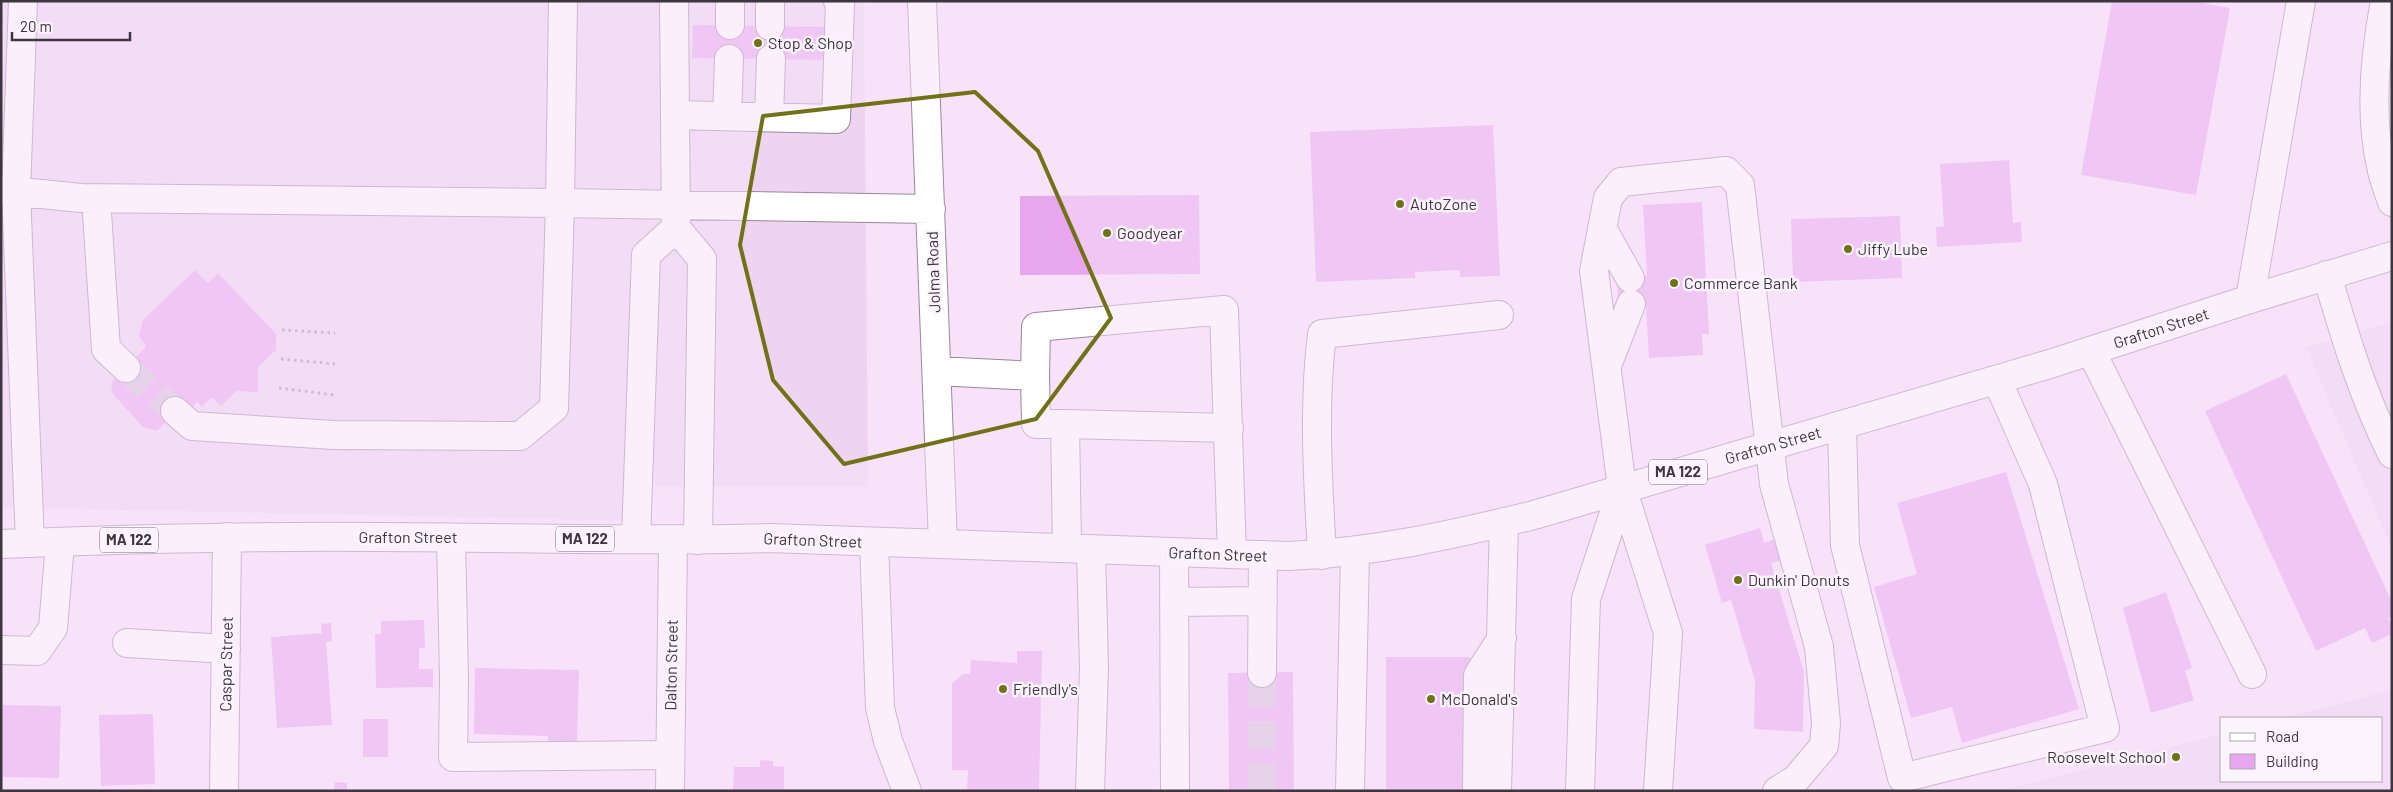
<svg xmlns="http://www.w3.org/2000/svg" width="2393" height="792" viewBox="0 0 2393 792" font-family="Barlow,sans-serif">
<rect width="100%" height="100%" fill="#f7e2f9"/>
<!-- built -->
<path fill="#eed4f1" d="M1,1H864L868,487L652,486V521L1,507Z
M2392,322V549L2306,347Z
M2392,690V791H2000L2222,734V781H2382V718H2283Z"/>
<!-- building -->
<path fill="#e7a6ed" d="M2112,1H2193L2230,8L2196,195L2081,175Z
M693,25L827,27L826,60L692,58Z
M1493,125L1500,276L1460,277V270L1415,272V278L1316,282L1310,132Z
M2009,160L2013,223L2021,222L2022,242L1937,247L1936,227L1944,226L1940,164Z
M1199,195L1200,274L1020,275V196Z
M1702,202L1709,334H1702L1703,355L1649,358L1646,305L1631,304L1619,307L1617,278L1647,276L1643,205Z
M1900,216L1902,278L1793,282L1791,219Z
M195,270L208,283L218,273L276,334V350L258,367V392L236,391L221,406L212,397L202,407L197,402L187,413L175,411L157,431L143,427L113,394L111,383L146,347L139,335L143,320Z
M2286,374L2392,602V616L2388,618L2392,626V634L2372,643L2365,628L2316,651L2205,411Z
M2006,472L2079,709L1962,743L1952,707L1911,718L1874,587L1917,574L1897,503Z
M1760,528L1764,543L1780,537L1787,559L1771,563L1804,672L1803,732L1754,729L1755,681L1731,600L1722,603L1705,545Z
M2166,592L2192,668L2185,671L2194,700L2151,713L2123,608Z
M424,620L425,648H419V669H433V687L376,688L375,634H381V621Z
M331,623L332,641L326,642L332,725L277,728L271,637L322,633L321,624Z
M1017,651H1042L1039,791H967L968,770H952V683L963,674H970L971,660L1017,663Z
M1386,657H1470L1469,791H1386Z
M475,668L579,670L577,743L548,742V736L474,734Z
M1293,672L1294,791H1229L1228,673Z
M1,705L61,706L59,778L1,777Z
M153,714L155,784L101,786L99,715Z
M363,719H388V757H363Z
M760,760L773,761V766L784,767V791H733L734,767H760Z
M335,782L347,783V791H334Z"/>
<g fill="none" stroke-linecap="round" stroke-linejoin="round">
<!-- minor-tunnel -->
<path stroke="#d2c0d4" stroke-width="28" stroke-dasharray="28 14" stroke-linecap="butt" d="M126,368L175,411
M1262,791V673"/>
<defs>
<path id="minor" d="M23,1L16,191L30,543
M674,1L676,228L702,259L698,540
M730,1V25
M770,1V26
M922,1L943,544
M2385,1C2375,53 2369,113 2381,166C2383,178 2388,190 2392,202
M675,115L836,119L840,3L838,1
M727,116L729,59
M769,117L771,59
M1,190L81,198L560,203L931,209
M96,198L106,349L126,368
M1602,228L1630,278
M2327,275C2345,337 2363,396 2392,454
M2250,299L2301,1
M2091,351L2252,674
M1608,363L1631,304
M937,371L1035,376L1036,327L1224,310L1232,554
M1035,376L1036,424H1065L1067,548
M175,411L192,426L334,435L520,436L554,408L560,203L563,1
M1065,424L1229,428
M1842,425L1845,545L1902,778L2105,728L2043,484L1997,380
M451,538L454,678L453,757L670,755
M636,539L646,255L676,228
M874,542L880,708L888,741L907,791
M1174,553L1175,791
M1322,555C1318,482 1313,407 1322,334L1499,315
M1174,602L1263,601
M127,643L226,649
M1,650L37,651L53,628L60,543
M1262,673L1263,555
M224,791L227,537
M670,791L673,540
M1090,791L1094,667L1091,550
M1350,791L1355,552
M1477,791L1478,675L1502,638
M1497,791L1504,522
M1580,791L1586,599L1622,488
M1658,791L1668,633L1622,488L1594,271L1608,198L1621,182L1726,171L1740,185L1774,484L1819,647L1826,723L1824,746L1796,779L1777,791"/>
<path id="highway" d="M1,544C126,539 251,536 376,537C507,537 638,542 770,538L1288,556C1372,553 1452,535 1534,515L2053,363L2250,299L2392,256"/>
</defs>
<!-- minor casing -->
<use href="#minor" stroke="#9a879c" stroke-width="30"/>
<!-- highway casing -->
<use href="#highway" stroke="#9a879c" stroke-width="30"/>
<!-- path -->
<path stroke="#a091a1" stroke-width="3" stroke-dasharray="2.5 4" stroke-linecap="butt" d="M282,330L335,333
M281,359L335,364
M279,388L335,395"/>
<!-- minor -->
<use href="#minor" stroke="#fff" stroke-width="28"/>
<!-- highway -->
<use href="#highway" stroke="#fff" stroke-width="28"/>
</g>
<!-- marked area -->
<path d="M0 0H2393V792H0ZM975,92L1038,151L1111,318L1036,419L844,464L773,380L740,245L763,116Z" fill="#f7e2f9" fill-opacity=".55" fill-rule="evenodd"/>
<path fill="none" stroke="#717216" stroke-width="4" stroke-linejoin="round" d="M975,92L1038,151L1111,318L1036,419L844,464L773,380L740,245L763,116Z"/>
<!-- markers -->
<g fill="#717216" stroke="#fcf4fd" stroke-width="2">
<circle cx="758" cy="43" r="5"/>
<circle cx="1400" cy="204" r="5"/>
<circle cx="1107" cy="233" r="5"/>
<circle cx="1848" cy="249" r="5"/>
<circle cx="1674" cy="283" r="5"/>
<circle cx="1738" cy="580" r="5"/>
<circle cx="1003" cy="689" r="5"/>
<circle cx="1431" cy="699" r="5"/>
<circle cx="2176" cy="757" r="5"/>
</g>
<g text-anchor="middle" stroke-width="5" stroke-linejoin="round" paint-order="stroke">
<!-- shield labels -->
<g fill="#fcf4fd" stroke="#776f78" stroke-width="1">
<rect x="1649" y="459.5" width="58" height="25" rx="4"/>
<rect x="556" y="526.5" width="58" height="25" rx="4"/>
<rect x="100" y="527.5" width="58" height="25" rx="4"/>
</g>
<g font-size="15" font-weight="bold" fill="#3e363f">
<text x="1678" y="477">MA 122</text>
<text x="585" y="544">MA 122</text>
<text x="129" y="545">MA 122</text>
</g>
<!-- poi labels -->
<g font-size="16" fill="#3e363f" stroke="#fcf4fd" text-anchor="start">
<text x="768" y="49">Stop &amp; Shop</text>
<text x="1410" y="210">AutoZone</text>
<text x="1117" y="239">Goodyear</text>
<text x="1858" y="255">Jiffy Lube</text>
<text x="1684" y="289">Commerce Bank</text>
<text x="1748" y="586">Dunkin' Donuts</text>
<text x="1013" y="695">Friendly's</text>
<text x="1441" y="705">McDonald's</text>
<text x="2166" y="763" text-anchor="end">Roosevelt School</text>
</g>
<!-- street labels -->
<g font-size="16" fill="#3e363f" stroke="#fcf4fd">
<text transform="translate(933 272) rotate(-92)" y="6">Jolma Road</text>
<text transform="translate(2161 328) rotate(-18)" y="6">Grafton Street</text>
<text transform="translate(1773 445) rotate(-16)" y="6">Grafton Street</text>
<text x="408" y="543">Grafton Street</text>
<text transform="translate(813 540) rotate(2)" y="6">Grafton Street</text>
<text transform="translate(1218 554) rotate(2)" y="6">Grafton Street</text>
<text transform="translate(226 664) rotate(-89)" y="6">Caspar Street</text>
<text transform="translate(671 665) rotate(-89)" y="6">Dalton Street</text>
</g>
</g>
<!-- border -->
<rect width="2393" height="792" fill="none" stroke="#3e363f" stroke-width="5"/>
<!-- legend -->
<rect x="2220" y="717" width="162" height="65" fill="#fcf4fd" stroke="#b0a8b1"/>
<rect x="2230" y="733" width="25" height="8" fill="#ffffff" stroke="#b0a8b1"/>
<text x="2266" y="742" font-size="15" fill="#3e363f">Road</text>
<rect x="2230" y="754" width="25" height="15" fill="#e7a6ed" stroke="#b0a8b1"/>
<text x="2266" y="767" font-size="15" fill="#3e363f">Building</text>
<!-- scale -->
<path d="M12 32v8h118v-8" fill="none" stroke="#3e363f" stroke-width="2.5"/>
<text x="20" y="32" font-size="15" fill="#3e363f" stroke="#fcf4fd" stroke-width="4" paint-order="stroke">20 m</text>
</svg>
